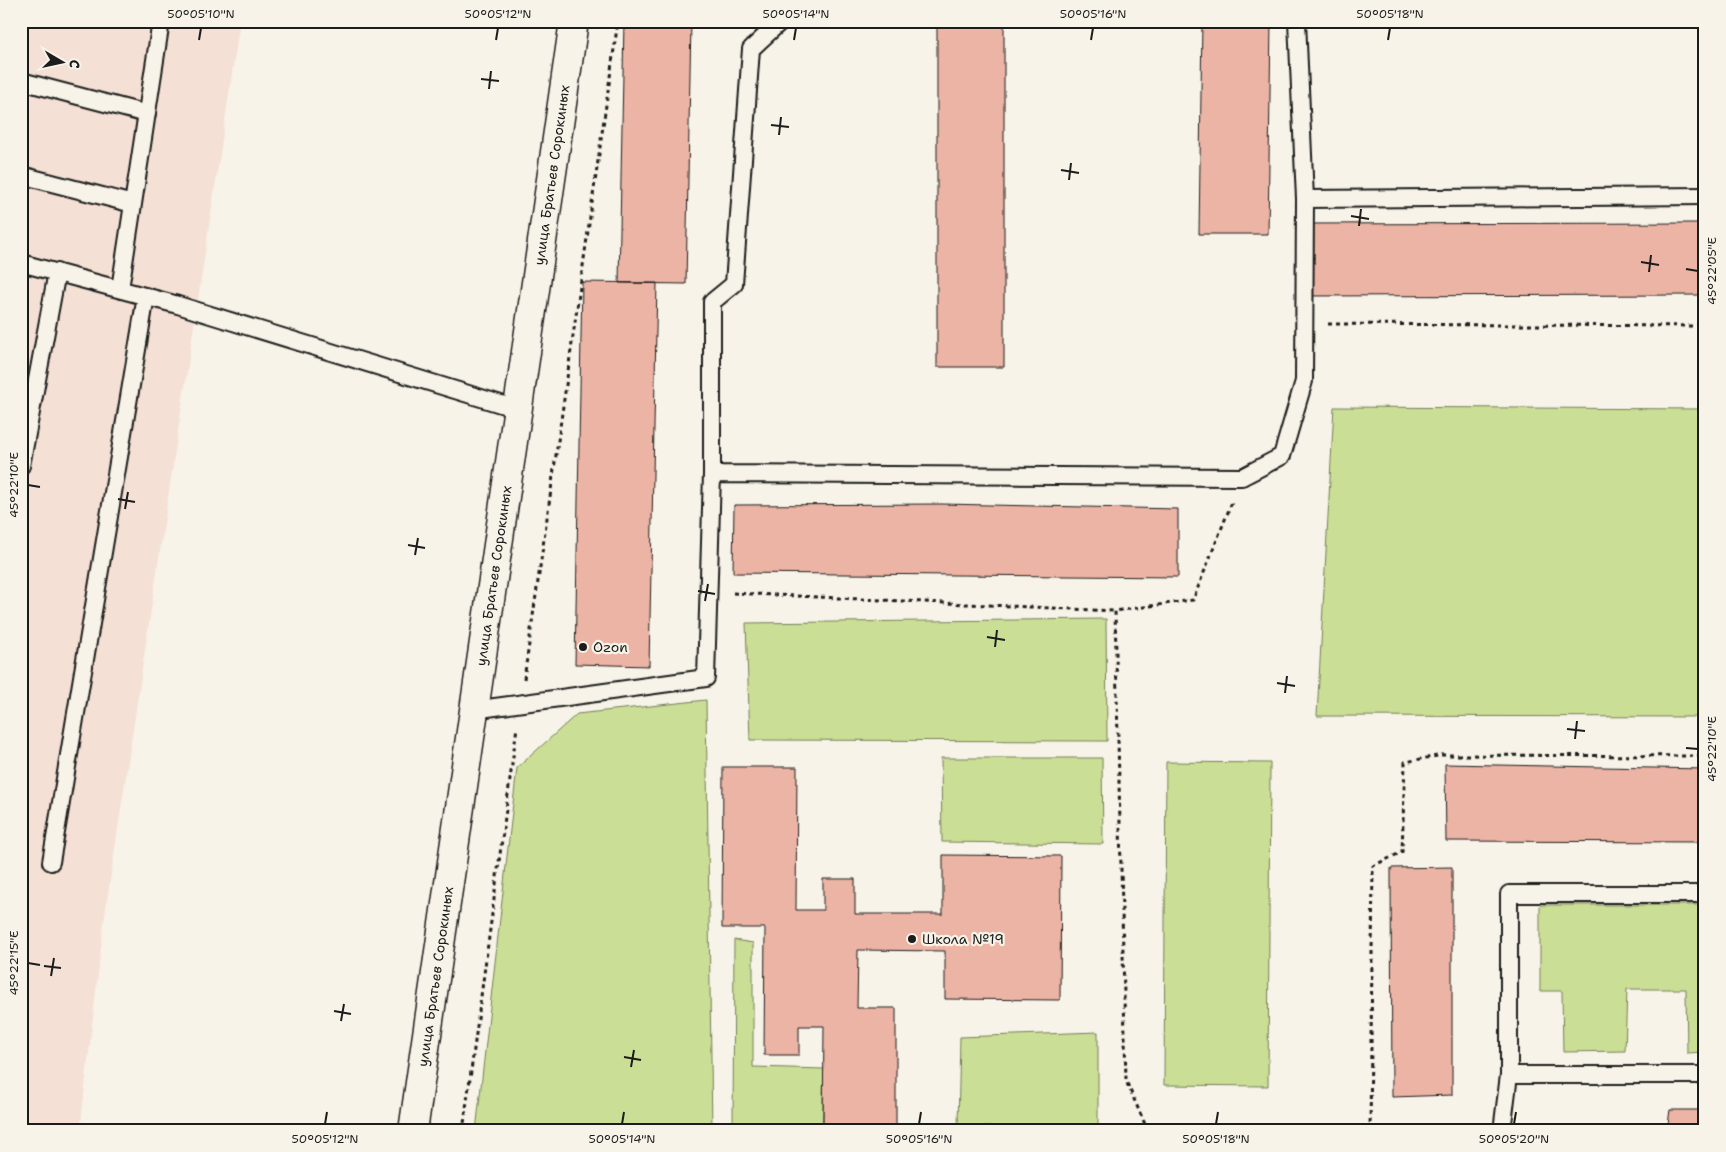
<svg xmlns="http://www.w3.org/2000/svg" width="1726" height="1152" viewBox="0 0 1726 1152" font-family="'Shantell Sans',sans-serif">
<rect width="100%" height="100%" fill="#f7f3e8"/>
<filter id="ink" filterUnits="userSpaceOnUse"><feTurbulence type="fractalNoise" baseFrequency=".02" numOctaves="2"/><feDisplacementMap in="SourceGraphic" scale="10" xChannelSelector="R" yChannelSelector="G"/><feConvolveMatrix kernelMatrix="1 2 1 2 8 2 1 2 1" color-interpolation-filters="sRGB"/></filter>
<g filter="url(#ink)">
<!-- built -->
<path fill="#f4e0d4" d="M21,21H240L104,921L80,1131H21Z"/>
<!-- green -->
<path fill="#cadf95" stroke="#737e58" d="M1334,407L1705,409V717L1317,716Z
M1106,619L1107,741L750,740L746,623Z
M706,700L712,1131H476L517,768L577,714Z
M941,758H1102L1103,844L942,842Z
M1166,762L1270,763L1268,1086L1164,1085Z
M1540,905H1705V1052L1687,1053L1686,989H1627L1625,1051L1563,1052L1562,991H1540Z
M734,940L753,943V1067L824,1069L822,1131H733Z
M1098,1032V1131H1046V1127H958L960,1037Z"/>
<!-- building -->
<path fill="#ecb4a4" stroke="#1c1c1c" d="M624,21H691L686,284L619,283Z
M937,21H1004V367H937Z
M1202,21H1271L1268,234H1199Z
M1705,223V295L1299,296L1298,224Z
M582,282L657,283L649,666L575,664Z
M942,504L1178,509V577L733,573L734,505Z
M1445,764L1705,769V842L1446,841Z
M723,767H797L796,910H823V879H855V914H943V855L1061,856L1060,1000L945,999V951L858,950L857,1008H896V1131H823L824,1026H799V1055H764L765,928H722Z
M1452,867V1095L1392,1097L1391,868Z
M1670,1110H1705V1131H1667Z"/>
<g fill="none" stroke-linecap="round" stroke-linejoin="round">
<defs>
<path id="service" d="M1297,21L1305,199L1705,196
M21,81L147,114
M21,175L133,204
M21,263L178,305L517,409
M120,289L161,21
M21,466L57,272
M712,474V302L734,284L751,49L779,23L778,21
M473,710L706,678L712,474L1242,477L1282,456L1304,381L1305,199
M51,862L146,296
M1509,1075H1705
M1502,1131L1509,1075V894H1705"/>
<g id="tertiary">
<path id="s1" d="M413,1131L574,21"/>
</g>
</defs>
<!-- service casing -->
<use href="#service" stroke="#1c1c1c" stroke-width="20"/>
<!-- tertiary casing -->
<use href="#tertiary" stroke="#1c1c1c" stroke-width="31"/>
<!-- path -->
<path stroke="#1c1c1c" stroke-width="3" stroke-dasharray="4 4" stroke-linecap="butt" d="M1328,324L1705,326
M733,593L1115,611
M524,679L618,21
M463,1131L517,727
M1148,1131L1126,1081L1115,611L1193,600L1232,502
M1370,1131L1373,866L1402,852L1405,762L1442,755L1705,756"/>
<!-- service -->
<use href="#service" stroke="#f7f3e8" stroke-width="16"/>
<!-- tertiary -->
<use href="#tertiary" stroke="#f7f3e8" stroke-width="28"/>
</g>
</g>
<!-- ticks -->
<path fill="none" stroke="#1c1c1c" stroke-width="2" d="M199,40L201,28M496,40L498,28M794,40L796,28M1091,40L1093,28M1388,40L1390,28M481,79L499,81M489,89L491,71M771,125L789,127M779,135L781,117M1061,170L1079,173M1069,180L1071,163M1351,216L1369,219M1359,226L1361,209M1641,262L1659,265M1686,269L1698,271M1649,272L1651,255M28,485L40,487M118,499L135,502M125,509L128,492M408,545L425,548M415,555L418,538M698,591L715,594M705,601L708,584M987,637L1005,640M995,647L997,630M1277,683L1295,686M1285,693L1287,676M1567,729L1585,731M1575,739L1577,721M1686,748L1698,749M28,963L40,965M44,966L61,968M51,976L54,958M334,1011L351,1014M341,1021L344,1004M624,1057L641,1060M631,1067L634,1050M325,1124L327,1112M622,1124L624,1112M919,1124L921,1112M1216,1124L1218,1112M1514,1124L1516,1112"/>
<!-- markers -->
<g fill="#1c1c1c" stroke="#f7f3e8" stroke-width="2">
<circle cx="583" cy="647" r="5"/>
<circle cx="912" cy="939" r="5"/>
</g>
<g text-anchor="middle" stroke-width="4.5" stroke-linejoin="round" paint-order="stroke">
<!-- street labels -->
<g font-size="14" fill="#1c1c1c" stroke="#f7f3e8">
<text dy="5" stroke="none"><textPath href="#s1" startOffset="966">улица Братьев Сорокиных</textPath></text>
<text dy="5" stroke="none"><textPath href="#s1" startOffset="561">улица Братьев Сорокиных</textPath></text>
<text dy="5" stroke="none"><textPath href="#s1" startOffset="156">улица Братьев Сорокиных</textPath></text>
</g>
<!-- poi labels -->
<g font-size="14" fill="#1c1c1c" stroke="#f7f3e8" text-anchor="start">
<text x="593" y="652">Ozon</text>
<text x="922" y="944">Школа №19</text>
</g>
</g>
<!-- margin -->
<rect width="1726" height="1152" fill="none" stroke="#f7f3e8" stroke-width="55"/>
<!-- north arrow -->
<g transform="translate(62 62) rotate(99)" stroke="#f7f3e8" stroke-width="4" paint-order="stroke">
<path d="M0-4L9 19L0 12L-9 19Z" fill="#1c1c1c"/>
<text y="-8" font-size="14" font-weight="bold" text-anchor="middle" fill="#1c1c1c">С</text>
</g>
<rect x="28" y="28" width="1670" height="1096" fill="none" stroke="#1c1c1c" stroke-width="2"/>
<g font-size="12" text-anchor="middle" fill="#1c1c1c">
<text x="201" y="18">50°05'10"N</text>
<text x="498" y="18">50°05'12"N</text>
<text x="796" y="18">50°05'14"N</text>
<text x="1093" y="18">50°05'16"N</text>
<text x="1390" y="18">50°05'18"N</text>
<text transform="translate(1712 271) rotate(-90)" y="4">45°22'05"E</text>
<text transform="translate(14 485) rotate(-90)" y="4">45°22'10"E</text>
<text transform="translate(1712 749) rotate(-90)" y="4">45°22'10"E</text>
<text transform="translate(14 963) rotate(-90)" y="4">45°22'15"E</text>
<text x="325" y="1143">50°05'12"N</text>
<text x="622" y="1143">50°05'14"N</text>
<text x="919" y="1143">50°05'16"N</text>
<text x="1216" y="1143">50°05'18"N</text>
<text x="1514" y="1143">50°05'20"N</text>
</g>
</svg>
